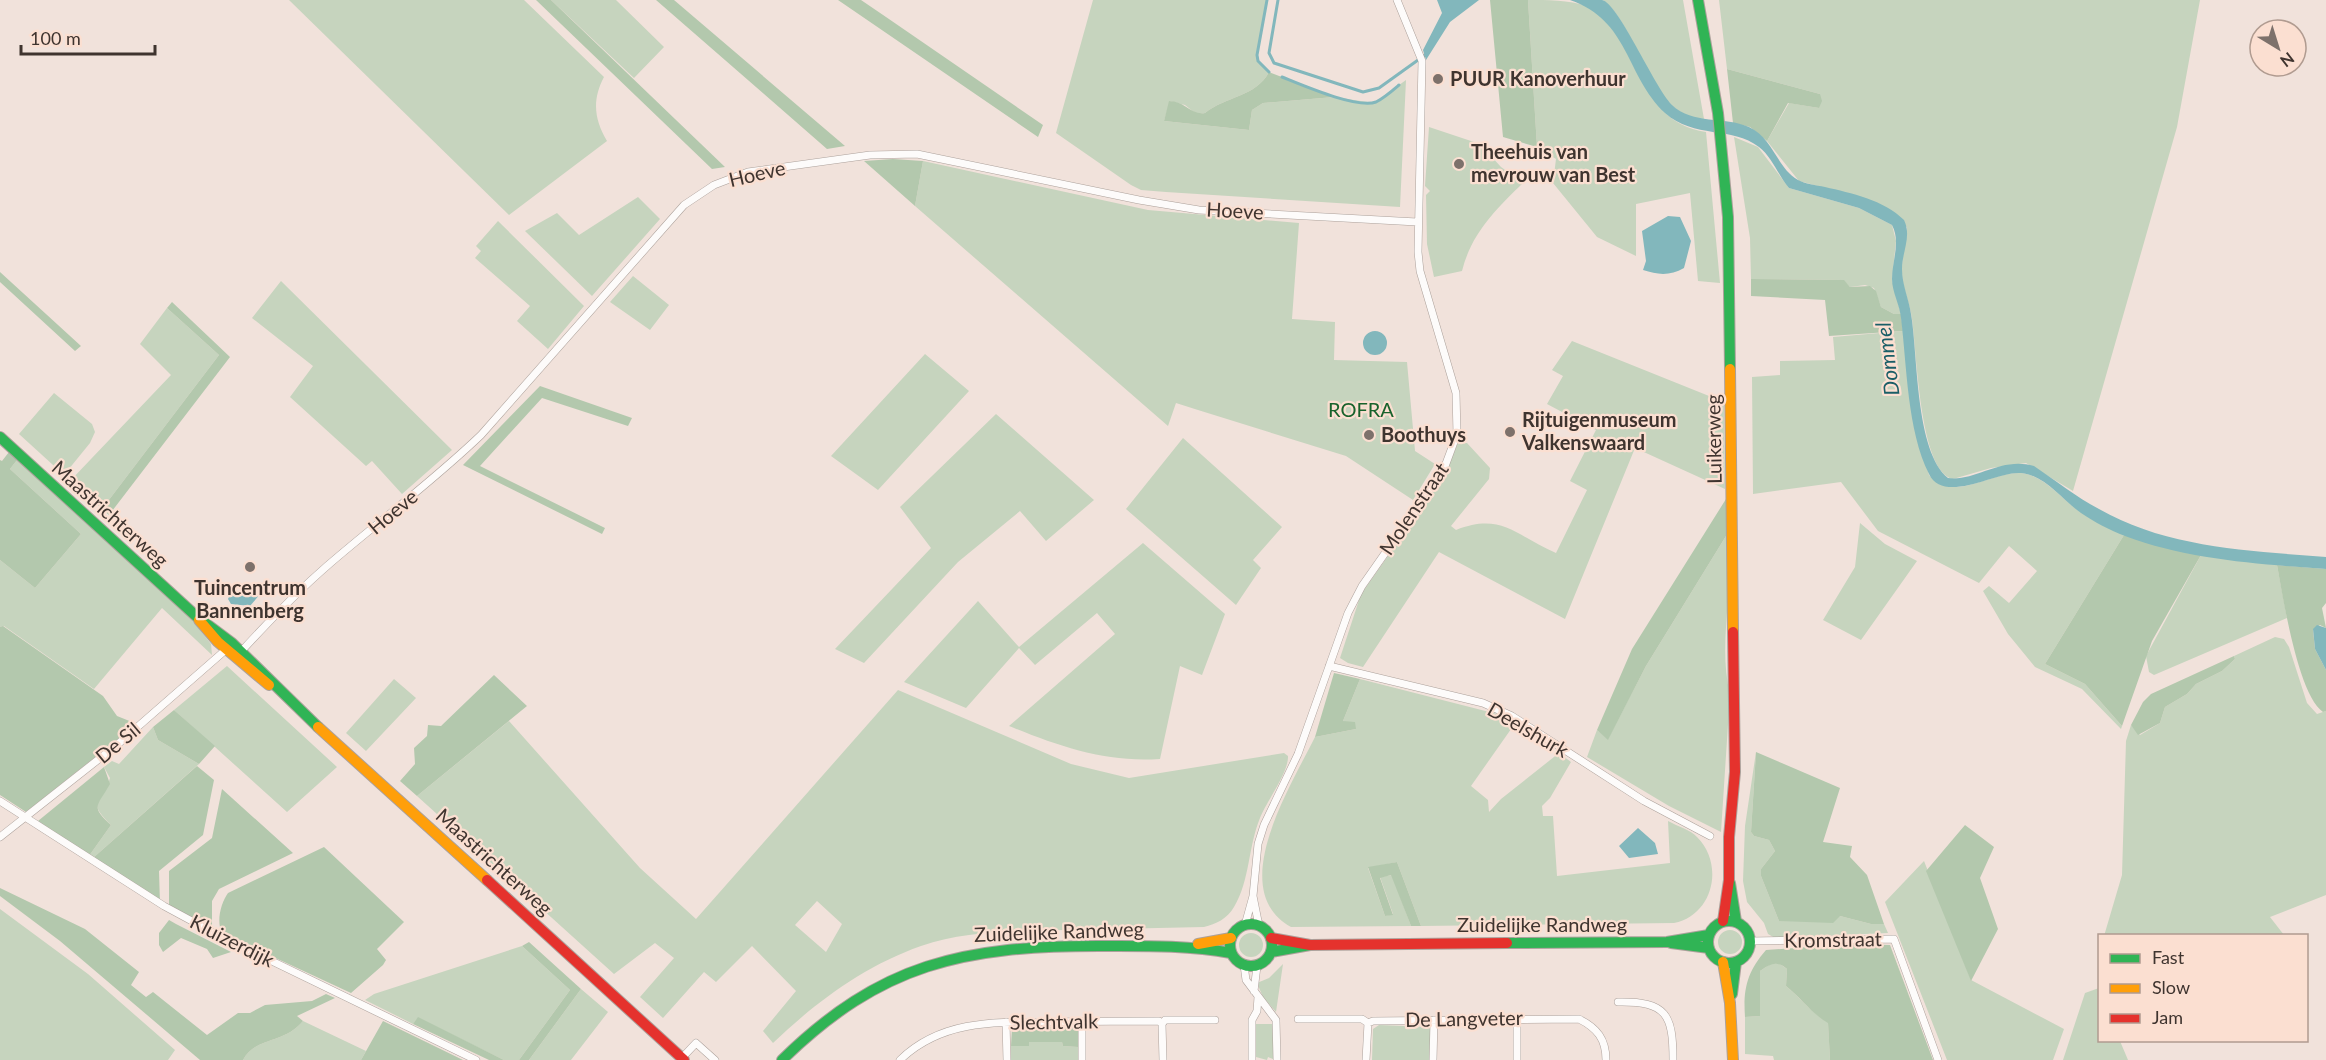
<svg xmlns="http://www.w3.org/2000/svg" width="2326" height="1060" viewBox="0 0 2326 1060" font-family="Lato,sans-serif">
<rect width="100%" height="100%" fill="#f1e2db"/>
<!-- green -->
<path fill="#c6d4be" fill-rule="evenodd" d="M289,0H524L604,77C592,100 594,119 607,141L509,215Z
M551,0H616L664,47L634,78Z
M1093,0H1267L1257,55L1258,61L1269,72C1256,97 1226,96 1205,113H1195L1185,105L1170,101L1164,121L1249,130L1252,110L1263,103L1334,97L1374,103L1406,80L1400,207L1166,192L1141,190L1131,185L1056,133Z
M1528,0C1547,0 1569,0 1587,6C1643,34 1632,121 1706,132L1720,283L1698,281L1690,193L1636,204V256L1597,237L1553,183L1556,159L1537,147Z
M1603,0H1683L1704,119C1649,117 1640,29 1603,0Z
M1719,0H2200L2177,127L2073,491L2026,463L1991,468L1953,479C1918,472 1917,343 1911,313C1908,298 1901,284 1902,268C1902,254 1907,241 1907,227L1866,199L1799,181L1767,141L1789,103L1819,108L1820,94L1727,69Z
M1429,127L1480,144L1501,167L1523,183C1496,209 1471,234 1462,271L1434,277L1427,244L1426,195L1430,191L1425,186Z
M1734,137L1758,147L1789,188L1859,208L1892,225L1896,241L1892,280L1901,314H1894L1881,307L1874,288L1865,285L1850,287L1843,280L1751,279L1750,238Z
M923,161L1148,210L1299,223L1292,319L1335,322L1334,360L1407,362L1415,451L1435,464L1413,500L1346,456L1198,410L1176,403L1168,426L915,206Z
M638,197L660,219L592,296L525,231L557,213L579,235Z
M498,221L584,306L548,349L517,321L530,306L475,258L481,251L476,246Z
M633,276L669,305L650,330L610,302Z
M281,281L452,450L402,494L372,461L366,466L290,397L313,366L252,318Z
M167,308L219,355L102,509L71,480L171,375L140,344Z
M1903,331L1912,412L1929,475C1953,504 1991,471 2021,473C2044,475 2062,499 2079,511C2093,521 2109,528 2124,535L2045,664L2085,684L2122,726L2121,729L2082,689L2035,667L2008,634L1983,591L1989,586L2009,603L2037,571L2009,546L1979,583L1878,531L1841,482L1753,494L1752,377L1780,375V361L1835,360L1833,337Z
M1572,341L1724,402L1725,489L1635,448L1565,619L1439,552L1363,667L1348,663L1340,658L1361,594L1420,511L1447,469L1458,443H1467L1490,468L1489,479L1451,526L1456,530C1502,512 1516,536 1556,553L1587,490L1570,481L1596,430L1547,404L1563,376L1552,370Z
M925,354L969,391L878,490L831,456Z
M54,393L92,424L95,432L90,443L64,475L19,434Z
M996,414L1094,500L1046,541L1020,511L958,562L864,663L835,649L931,548L900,507Z
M1183,438L1282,527L1253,560L1261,568L1236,605L1126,509Z
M17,460L188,615L211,644L212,655L162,608L94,689L4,626L0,627V560L35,588L81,534L10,469Z
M1860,523L1885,544L1917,561L1861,640L1823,620L1855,567Z
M1726,536C1727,556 1729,577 1728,597C1726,630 1722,662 1730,694L1721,832L1669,806L1587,757L1597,730L1608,739L1646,666Z
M1143,543L1225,614L1202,675L1180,666L1160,759C1106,763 1058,746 1009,726L1115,634L1097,613L1035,665L1019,648L966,708L904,682L978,601L1019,647Z
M2201,555L2277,565L2287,618L2154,675L2149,672L2146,656Z
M2275,637L2284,639L2289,647L2307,703L2317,714L2326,711V895L2270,917L2284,935L2104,936L2122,875L2126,741L2131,725L2140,735L2160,723L2165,707L2187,694L2196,684L2222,671L2235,659L2234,656Z
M227,666L337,767L287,812L174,710Z
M394,679L416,698L366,751L346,733Z
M1360,679L1505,716L1516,722L1471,786L1488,800L1489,812L1501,799L1559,753L1571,762L1550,798L1542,806L1543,816H1553L1557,876L1670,863L1668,821C1677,826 1691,830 1697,837C1725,865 1713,915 1674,923L1421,926L1397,862L1368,868L1385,916L1393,914L1380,877L1392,875L1411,926L1291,927C1224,890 1292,784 1315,737L1356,729L1343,721Z
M898,690L1071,764L1129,778L1284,753L1288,756C1289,772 1266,802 1260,818C1248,847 1250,880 1234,907C1227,919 1216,924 1204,927C1158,928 1112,929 1066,930C1017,931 968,930 921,946C864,966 816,1002 773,1043L763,1031L796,991L752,946L716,982L704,972L663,1018L640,997L674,958L655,943L614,974L417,796L509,721L640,868L696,919ZM817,901L842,924L826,952L795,925Z
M153,727L158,740L199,764L93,858L89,856L111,825C86,800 101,807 110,778L104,767L112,761L119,764Z
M1756,752L1751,832L1754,836L1769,840L1775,851L1761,869V876L1779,921L1840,916L1871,924H1884L1888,933L1775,938L1768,934L1764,923L1747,902L1743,881L1745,826Z
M1924,861L1971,980L2064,1029L2053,1060H1947L1885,902Z
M0,909L88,974L175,1050L168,1060H0Z
M1718 942a12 12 0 1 1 24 0a12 12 0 1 1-24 0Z
M1239 945a12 12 0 1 1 24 0a12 12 0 1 1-24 0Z
M522,946L570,990L519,1060H504L418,1018L413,1024L365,1000L374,994Z
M1772,963L1780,964L1787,969L1786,986C1800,998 1812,1013 1828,1022L1830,1060H1774L1773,1056L1745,1054V1017L1760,1016V971Z
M1283,964L1276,1012L1263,997L1257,983L1269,978Z
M2099,988L2100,1040L2120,1041L2128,1060H2063L2085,993Z
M581,989L608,1012L571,1060H529Z
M303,1021L366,1051L361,1060H243C256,1036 283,1045 303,1021Z
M1255,1024H1274L1275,1060L1268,1057L1267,1060L1256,1057Z
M1379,1025L1430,1027L1432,1054L1429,1060H1372L1373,1029Z
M1028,1042H1062L1063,1046L1078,1047V1060H1011V1046H1028Z"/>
<!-- forest -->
<path fill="#b3c8ad" d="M536,0H551L725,167L712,169Z
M656,0H674L845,146L827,149Z
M838,0H861L886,17L1043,125L1038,137Z
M1490,0H1528L1537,147L1503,137Z
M1727,69L1820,94L1822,101L1819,108L1788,103L1767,141L1750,127L1733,123Z
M1269,72L1334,97L1263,103L1252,110L1249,130L1164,121L1169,101C1185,101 1190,115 1205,113C1226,96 1256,97 1269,72Z
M893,159L923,161L915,206L864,161Z
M0,272L81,346L75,351L0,282Z
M1751,279L1844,280L1850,287L1870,286L1876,291L1881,307L1894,314H1901L1903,331L1829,336L1825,300L1751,296Z
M172,302L230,357L109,515L102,509L219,355L167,308Z
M540,386L632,418L628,426L542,398L480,466L605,528L602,534L463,465Z
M9,452L17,460L10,469L81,534L35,588L0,560V460L2,461Z
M1726,499V536L1646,666L1608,740L1597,730L1632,649Z
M2124,535L2201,555L2152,641L2122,726L2085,684L2045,664Z
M2277,565L2326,569V603L2322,608L2326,628L2320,625L2313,630L2315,649L2326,670V711L2323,712C2298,695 2283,597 2277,565Z
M3,626L103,696L117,716L137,724L26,812L0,795V627Z
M2234,656L2235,659L2222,671L2196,684L2187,694L2165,707L2160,723L2138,735L2131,725L2143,702L2151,694Z
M1334,673L1360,679L1343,721L1355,722L1356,729L1315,737Z
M494,675L527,706L417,796L400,781L415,764L414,748L427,736L428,725L441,726Z
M174,710L215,746L199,764L158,740L153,727Z
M1756,752L1840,788L1823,842L1852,846L1850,857L1867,875L1884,924H1871L1840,916L1833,923L1779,921L1761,876V869L1775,851L1769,840L1754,836L1751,832Z
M197,766L214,780L203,835L159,871L160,904L93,858Z
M104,767L110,784C97,807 90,806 111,825L89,856L38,821Z
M222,789L293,853L219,889L212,901V929L169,909V871L212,838Z
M1965,825L1994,847L1980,878L1998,929L1971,981L1926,871Z
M324,847L404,922L377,949L386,960L383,965L351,993L222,933C216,921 221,903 228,893Z
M1397,862L1421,926H1411L1391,875L1380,878L1393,915L1385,916L1368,867Z
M0,888L85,929L139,972L131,985L146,997L153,992L207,1035L238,1013H250L265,1005L312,1001L326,994L335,998L297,1016L303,1021C283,1045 256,1036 243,1060H200L60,941L0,896Z
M169,920L176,924L231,952L213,958L207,949L181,938L163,952L159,945V933Z
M529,942L581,989L529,1060H519L570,990L522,946Z
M1849,944L1890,945L1933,1060H1830L1828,1023C1811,1013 1801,998 1786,986L1787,969C1776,960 1771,964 1760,971V1016L1745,1017C1743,989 1747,972 1766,950Z
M418,1017L504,1060H489L413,1024Z
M383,1021L463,1060H361Z
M1075,1026L1078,1031V1047L1063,1046L1062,1042H1029V1046H1011L1012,1028Z"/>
<!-- water -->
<path fill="#82b7bc" d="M1437,0H1479L1450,22L1426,60L1423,50L1442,13Z
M1570,0C1580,0 1593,0 1602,0C1619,4 1653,85 1672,105C1693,125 1724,116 1749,127C1773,138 1777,168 1798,180C1805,184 1816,185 1825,187C1851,193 1884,200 1904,220C1912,236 1902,252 1902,269C1902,285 1909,299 1911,314C1918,355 1915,451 1948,478C1975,482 2001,456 2034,466C2055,480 2076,497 2099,509C2167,548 2250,551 2326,557V569C2259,564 2189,560 2125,536C2110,530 2094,522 2081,513C2062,500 2045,475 2021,473C1996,471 1944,505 1929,474C1907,430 1907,366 1901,318C1900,305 1892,292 1892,279C1892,261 1901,242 1892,225L1859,208L1789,188C1778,175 1772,157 1759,147C1732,126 1694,139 1665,113C1625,75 1630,21 1570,0Z
M1668,216L1680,217L1691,241L1684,268C1670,276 1658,275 1643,270L1646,261L1642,231Z
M1363 343a12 12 0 1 1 24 0a12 12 0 1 1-24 0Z
M232,590L246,593L257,590L261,593L250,606L231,604L228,599Z
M2317,625L2326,628V670L2315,649L2313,629Z
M1638,828L1655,843L1658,854L1629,858L1619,846Z"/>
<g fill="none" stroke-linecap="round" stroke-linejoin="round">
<!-- stream -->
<path stroke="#82b7bc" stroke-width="3" d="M1267,0L1257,55L1258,61L1269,72
M1278,0L1269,53L1274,63L1363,92L1379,88L1425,55
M1282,77C1302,85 1357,109 1376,102C1384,98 1392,91 1399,85"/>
<defs>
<path id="street" d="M239,654C267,623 296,593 327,566C378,522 432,482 481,435L684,205L714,185L748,172L870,155L917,154L1139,200L1199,210L1417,222
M1329,666L1483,703L1512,716L1644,801L1710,836
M0,801L164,906L214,933L476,1060
M0,837L118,744L229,647
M1253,896L1259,926
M1245,925L1253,896L1258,844L1264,825L1298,754L1348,613L1362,586L1444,469L1457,434L1456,393L1420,271L1418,252L1422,61L1397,0
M1751,941L1894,939L1938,1060
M1244,965L1246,980L1276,1020L1277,1060
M1254,991L1257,966
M1618,1002C1667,1001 1673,1015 1673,1060
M1517,1018V1060
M1298,1019H1362L1368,1023L1373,1021L1579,1019C1597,1028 1606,1039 1606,1060
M1082,1021V1060
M1006,1022L1007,1060
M1162,1024L1163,1060
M680,1060L696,1043L715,1060
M900,1060C942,1019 998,1022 1052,1022C1088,1021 1123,1021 1159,1021L1162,1024L1165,1020H1215
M1252,1060V1020L1257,1011L1258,997
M1366,1060L1368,1023
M1433,1060L1434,1020"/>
<path id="fast" d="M1698,0L1718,113L1728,217L1730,369
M0,437L196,616L232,643L318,727
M1730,883L1736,921
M1708 942a21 21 0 1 1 42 0a21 21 0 1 1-42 0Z
M1230 945a21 21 0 1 1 42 0a21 21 0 1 1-42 0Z
M1507,943L1667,942L1709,935
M1671,943L1709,948
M1271,952L1310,945
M1732,994L1736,962
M782,1060C881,963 964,946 1098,946C1143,946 1187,945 1231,953"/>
<path id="slow" d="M1730,369L1733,632
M199,620L218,642L269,685
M318,727L487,880
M1198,944L1231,938
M1723,962L1730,1003L1733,1060"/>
<path id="jam" d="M487,880L684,1060
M1723,921L1729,880V837L1735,772L1733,632
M1271,938L1310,945L1507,943"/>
</defs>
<!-- street casing -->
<use href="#street" stroke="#aca19b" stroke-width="8"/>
<!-- fast casing -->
<use href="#fast" stroke="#aca19b" stroke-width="12"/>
<!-- slow casing -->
<use href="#slow" stroke="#aca19b" stroke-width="12"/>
<!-- jam casing -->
<use href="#jam" stroke="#aca19b" stroke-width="12"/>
<!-- street -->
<use href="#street" stroke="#fdfbfa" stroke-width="7"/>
<!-- fast -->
<use href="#fast" stroke="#30b455" stroke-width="10"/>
<!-- slow -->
<use href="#slow" stroke="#ff9f0a" stroke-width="10"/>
<!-- jam -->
<use href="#jam" stroke="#e5322d" stroke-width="10"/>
</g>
<!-- markers -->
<g fill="#7d716b" stroke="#fbdfd1" stroke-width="2">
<circle cx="1438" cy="79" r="6"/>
<circle cx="1459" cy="164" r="6"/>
<circle cx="1510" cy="432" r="6"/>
<circle cx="1369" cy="435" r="6"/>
<circle cx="250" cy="567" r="6"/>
</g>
<g text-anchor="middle" stroke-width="4.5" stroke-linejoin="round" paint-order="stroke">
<!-- poi labels -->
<g font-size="20" font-weight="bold" fill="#3f342f" stroke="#fbdfd1" text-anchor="start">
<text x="1450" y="86">PUUR Kanoverhuur</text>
<text x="1471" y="159">Theehuis van<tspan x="1471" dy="23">mevrouw van Best</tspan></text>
<text x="1522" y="427">Rijtuigenmuseum<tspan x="1522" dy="23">Valkenswaard</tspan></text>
<text x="1381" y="442">Boothuys</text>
<text x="250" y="595" text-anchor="middle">Tuincentrum<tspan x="250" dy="23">Bannenberg</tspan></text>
</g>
<!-- street labels -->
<g font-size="20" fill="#3f342f" stroke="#fbdfd1">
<text transform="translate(757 174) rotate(-13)" y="7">Hoeve</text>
<text transform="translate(1235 211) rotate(3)" y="7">Hoeve</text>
<text transform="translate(1714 439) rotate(-91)" y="7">Luikerweg</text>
<text transform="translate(1414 509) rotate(-56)" y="7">Molenstraat</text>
<text transform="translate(393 512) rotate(-40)" y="7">Hoeve</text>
<text transform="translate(110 514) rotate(42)" y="7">Maastrichterweg</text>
<text transform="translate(1528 730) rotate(30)" y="7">Deelshurk</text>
<text transform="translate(118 743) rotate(-40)" y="7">De Sil</text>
<text transform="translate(494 862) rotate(42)" y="7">Maastrichterweg</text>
<text x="1542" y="932">Zuidelijke Randweg</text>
<text transform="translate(1059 932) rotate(-2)" y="7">Zuidelijke Randweg</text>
<text transform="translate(1833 940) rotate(-1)" y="7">Kromstraat</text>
<text transform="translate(232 941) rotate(27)" y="7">Kluizerdijk</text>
<text transform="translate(1464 1019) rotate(-1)" y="7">De Langveter</text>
<text transform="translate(1054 1022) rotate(-1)" y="7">Slechtvalk</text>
</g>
<!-- park labels -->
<g font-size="20" fill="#19622c" stroke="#fbdfd1">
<text x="1361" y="417">ROFRA</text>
</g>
<!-- water labels -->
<g font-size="21" font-style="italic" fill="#1a5e67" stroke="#fbdfd1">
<text transform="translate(1888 359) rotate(-97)" y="7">Dommel</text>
</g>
</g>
<!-- legend -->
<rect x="2098" y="934" width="210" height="108" fill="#fbdfd1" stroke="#b09b90" stroke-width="1.5"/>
<rect x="2110" y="954" width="30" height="9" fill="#30b455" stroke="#b09b90" stroke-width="1.5"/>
<text x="2152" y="964" font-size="18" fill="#3f342f">Fast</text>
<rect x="2110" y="984" width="30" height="9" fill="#ff9f0a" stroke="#b09b90" stroke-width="1.5"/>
<text x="2152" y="994" font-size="18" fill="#3f342f">Slow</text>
<rect x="2110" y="1014" width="30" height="9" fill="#e5322d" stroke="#b09b90" stroke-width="1.5"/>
<text x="2152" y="1024" font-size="18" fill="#3f342f">Jam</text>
<!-- north arrow -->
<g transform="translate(2278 48) rotate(142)"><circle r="28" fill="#fbdfd1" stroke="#b09b90" stroke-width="1.5"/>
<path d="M0-4.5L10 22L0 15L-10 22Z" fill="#7d716b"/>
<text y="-9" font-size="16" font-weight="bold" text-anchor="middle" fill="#3f342f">N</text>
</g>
<!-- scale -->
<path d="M21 45v9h134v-9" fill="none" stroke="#3f342f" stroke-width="3"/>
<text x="30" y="45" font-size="18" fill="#3f342f" stroke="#fbdfd1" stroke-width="4.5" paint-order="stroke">100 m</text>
</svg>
